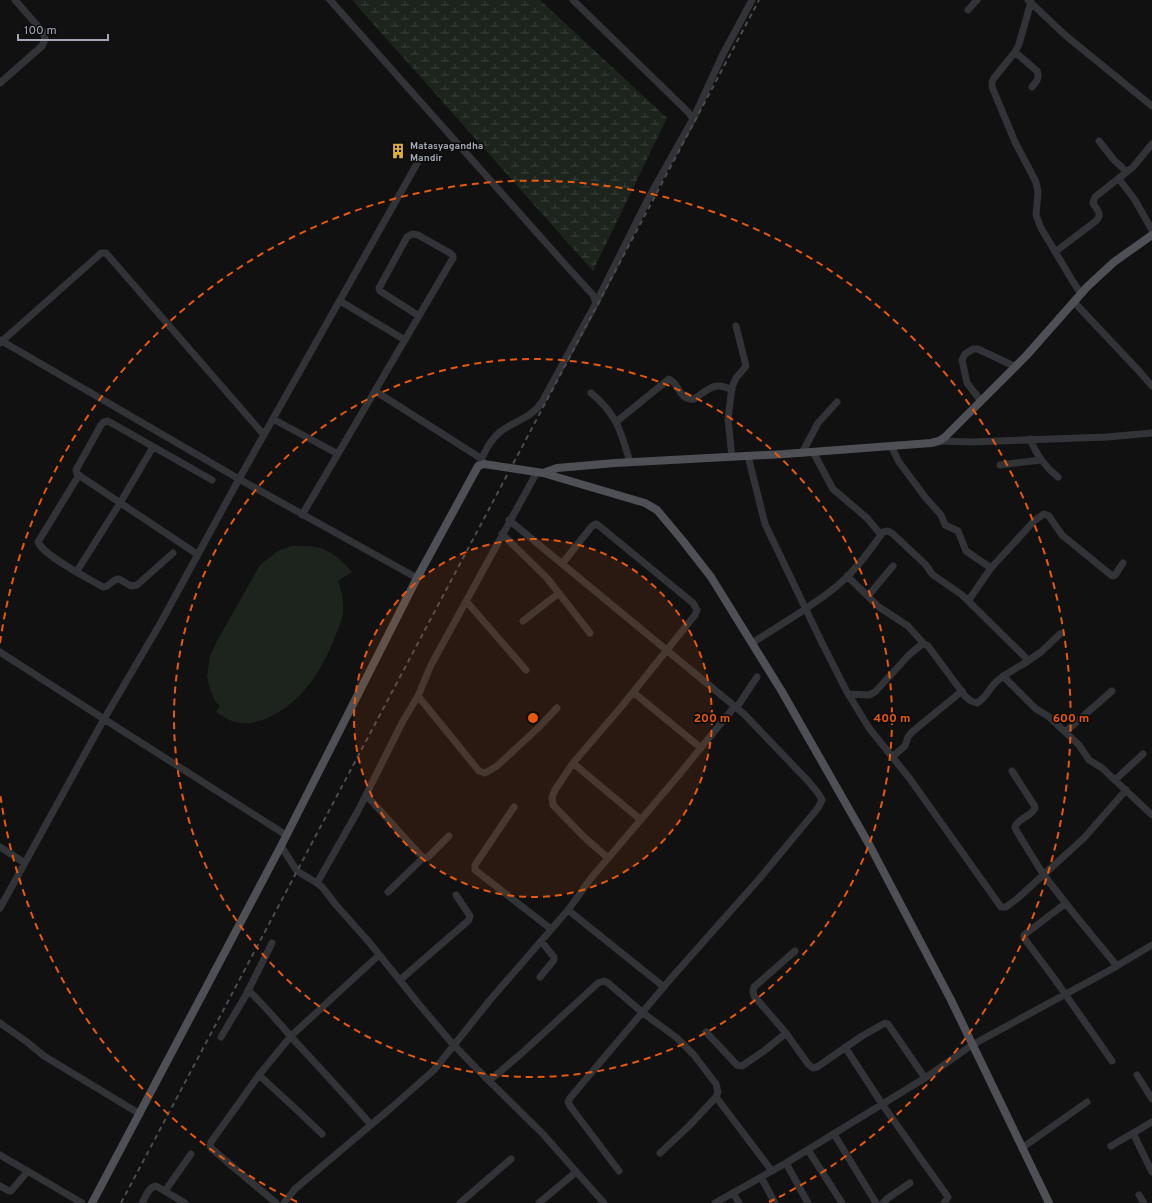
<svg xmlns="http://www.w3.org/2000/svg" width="1152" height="1203" viewBox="0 0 1152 1203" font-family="Overpass,sans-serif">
<defs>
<pattern id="wetland-marsh" width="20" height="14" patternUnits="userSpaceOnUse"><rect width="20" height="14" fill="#1d241e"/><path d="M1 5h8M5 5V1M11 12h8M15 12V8" fill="none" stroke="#3b413c"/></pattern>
</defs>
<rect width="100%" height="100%" fill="#111112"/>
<!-- wetland -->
<path fill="url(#wetland-marsh)" d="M352,0H540L667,118L593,271Z"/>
<!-- pitch -->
<path fill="#1d241e" d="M291,546C304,546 319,545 331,553C339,558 346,565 352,572L338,581C342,592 344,602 343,614C342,621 338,629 335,637C322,670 301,704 267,718C258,722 250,724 240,723C231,722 224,717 216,712L220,706L215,701L210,689L207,677L210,656L217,641L260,565L278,551Z"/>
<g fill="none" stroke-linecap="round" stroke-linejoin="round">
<!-- minor -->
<path stroke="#323337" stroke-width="7" d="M330,0L562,261L593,295L596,303
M573,0L688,112L693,119
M1028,0L1065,35L1152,106
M1031,2L1019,44L1015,52L994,78L992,82V87L1015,142L1036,182L1038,192L1036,215L1041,228L1072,280L1081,294
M968,10L977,0
M1015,52L1037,71C1040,78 1036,82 1032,87
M0,83L42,46L45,39L43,32L15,0
M1099,141L1114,160L1127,172
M1119,179L1135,200L1152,230
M1055,252L1096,221C1103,213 1097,211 1093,203L1095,197L1133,167L1152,144
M340,301L405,340
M1074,302L1139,371L1152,386
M0,340L239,479L160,624L104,719L0,908
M0,343L98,256L101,253H106L264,435
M375,391L482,459
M591,393C617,414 621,432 630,462
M981,401L967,383L962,360L965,354L973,349H978L1016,367
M273,419L338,454
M616,422L669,379C679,383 679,401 694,399C709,389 714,381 732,390
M1030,439C1036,454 1045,467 1058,477
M939,441L971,442L1107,437L1152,433
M891,446L899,462L925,497L941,515L945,525L958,531L966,551L991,568
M813,452L833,489L867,518L881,535
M802,453L818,423L837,402
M748,456L765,524L822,643L847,692L869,728L910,779L1001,907H1006L1018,898L1084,838L1126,790
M732,457L728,419L732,387L736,378L746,366L736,326
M1000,465L1041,460
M478,466C484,454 489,441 500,432C515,420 531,419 542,402L596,303L648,199L693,119L723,54L752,0
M79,475L38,542C44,556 89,579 103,587C110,587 112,579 119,579L131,586L137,585L173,553
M302,515L453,258V256L450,253L418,235L412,234L407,237L379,288L380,291L419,316
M509,520L744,714L808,781L818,793L822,800L818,808L760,878L673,976L570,1098L568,1102L570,1106L619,1171
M502,534L547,578L590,633
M197,554L77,474L76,470L101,425L104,422L108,421L212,480
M562,564L592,526L596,524L598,525L693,603L697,610L695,615L622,706L573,763L555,790L552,797L553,805L584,837L608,858
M77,571L120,503L153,447
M847,576L879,607L908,626L924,644
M417,578L239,479L419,160
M868,596L893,566
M466,601L526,670
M968,601L991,568L1035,520L1044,514L1049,516L1062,535L1111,575L1113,576L1115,575L1123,563
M523,621L559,593
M752,643C780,625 810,608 837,586C855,571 869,552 883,532L888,531L893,534L926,565L932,574L962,595L1026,658L1025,663C1015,669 1005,674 996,682C989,689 985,699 977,703L971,701L965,696L928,646L924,644H922L909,655L875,692L869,695L849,694
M0,652L104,719L286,835
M1025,663L1041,652L1060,634
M1003,676L1036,709L1048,716L1079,745L1089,760L1102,768L1152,815
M633,692L701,748
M418,696L479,771L485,773L497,766L538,728L557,708
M737,707L757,677
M1065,732L1112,691
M892,757L905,746L908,737L912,732L962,691
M573,763L641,820
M1012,771L1034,805L1035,808C1031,817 1018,818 1015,827L1016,830L1043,874L1075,915L1117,966
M1115,780L1143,754
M366,795L423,858L428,857L449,836
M514,807L475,865V870L551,929
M281,846L297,871L317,883L323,888L336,905L369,942L418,1003L451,1042L477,1069L542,1133L604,1203
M0,847L25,863
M317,883L359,809L403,721L418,696L431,665L537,472
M388,892L423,858
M1066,903L1024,935V938L1056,981L1112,1061
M568,910L664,987
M795,951L754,987L753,991L754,996L786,1033L808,1064L813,1068L817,1067L862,1036L885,1023L888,1024L925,1078
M540,977L554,960V957L541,941
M400,980L469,920L470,916L456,895
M248,990C265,1006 279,1023 294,1040C320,1068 346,1096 371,1125
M0,1023L27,1042L44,1056L140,1114
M706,1032L737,1065L742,1066L764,1051L786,1033
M221,1037L246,995L272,943
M845,1047L882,1104L948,1197L944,1203
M259,1075L298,1111L322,1134
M1137,1075L1152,1099
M489,1081L522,1053L598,983L604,981L608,983L643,1013L677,1038L694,1055L716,1084L718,1092L716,1097L689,1126L660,1153
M716,1097L772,1171
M1133,1133L1152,1172
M834,1134L876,1203
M1111,1146L1152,1122
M1022,1148L1087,1102
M808,1150L842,1203
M0,1155L82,1203
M786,1163L808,1203
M761,1177L775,1203
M0,1186L9,1191H11L28,1171
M165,1191L191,1154
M733,1193L739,1203
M1139,1195L1144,1203
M142,1203C146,1197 148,1187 156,1186L185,1203
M276,1203L212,1149L210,1146L211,1142L259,1075L291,1036L379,955
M284,1203L295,1189L391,1108L434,1070L490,1000L568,910L592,877L678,776L735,706
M460,1203L511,1159
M539,1203L576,1172
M715,1203L786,1163L925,1078L972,1045L1110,970L1152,945
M883,1203L888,1198L910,1183"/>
<!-- major -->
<path stroke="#4e5055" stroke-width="8" d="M543,473L557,468L615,463L785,454L931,443L939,441L945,437L1026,356L1087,287L1114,262L1152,235
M92,1203L281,846L417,578L477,468L478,466L484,464L543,473L645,503L657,510L683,541L711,577L781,690L870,846L951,1000L1049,1203"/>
<!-- rail -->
<path stroke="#4b4c51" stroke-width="2" stroke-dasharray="5 4" stroke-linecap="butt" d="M121,1203L759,0"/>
</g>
<!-- distance rings -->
<circle cx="533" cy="718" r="179" fill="#e8590c" fill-opacity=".12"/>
<g fill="none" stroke="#e8590c" stroke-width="2" stroke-dasharray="7 5">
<circle cx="533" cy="718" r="179"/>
<circle cx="533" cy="718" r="359"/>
<path d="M297 1202A538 538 0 0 1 0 793M0 643A538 538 0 1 1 769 1202"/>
</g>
<!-- icons -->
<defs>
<symbol id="building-bare" viewBox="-9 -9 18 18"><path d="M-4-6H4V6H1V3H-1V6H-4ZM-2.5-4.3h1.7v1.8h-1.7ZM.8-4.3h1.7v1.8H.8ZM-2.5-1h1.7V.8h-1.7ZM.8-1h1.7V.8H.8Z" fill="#e0af3a" stroke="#0c0c0d" stroke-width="2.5" paint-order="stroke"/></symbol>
</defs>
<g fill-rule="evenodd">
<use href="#building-bare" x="387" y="140" width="22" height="22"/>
</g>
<g text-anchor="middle" stroke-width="3.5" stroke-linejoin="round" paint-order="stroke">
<!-- poi labels -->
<g font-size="10" font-weight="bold" fill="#a3a7b1" stroke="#0c0c0d" text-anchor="start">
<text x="410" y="149">Matasyagandha<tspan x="410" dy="12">Mandir</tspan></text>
</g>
</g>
<circle cx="533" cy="718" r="6" fill="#e8590c" stroke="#0c0c0d" stroke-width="2"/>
<g font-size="12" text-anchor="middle" font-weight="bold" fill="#e8590c" stroke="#0c0c0d" stroke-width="3.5" stroke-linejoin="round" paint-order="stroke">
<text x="712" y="722">200 m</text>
<text x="892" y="722">400 m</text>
<text x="1071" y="722">600 m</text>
</g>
<!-- scale -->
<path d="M18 34v6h90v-6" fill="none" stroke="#a3a7b1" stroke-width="2"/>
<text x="24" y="34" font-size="12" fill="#a3a7b1" stroke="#0c0c0d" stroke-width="3" paint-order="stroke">100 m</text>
</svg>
